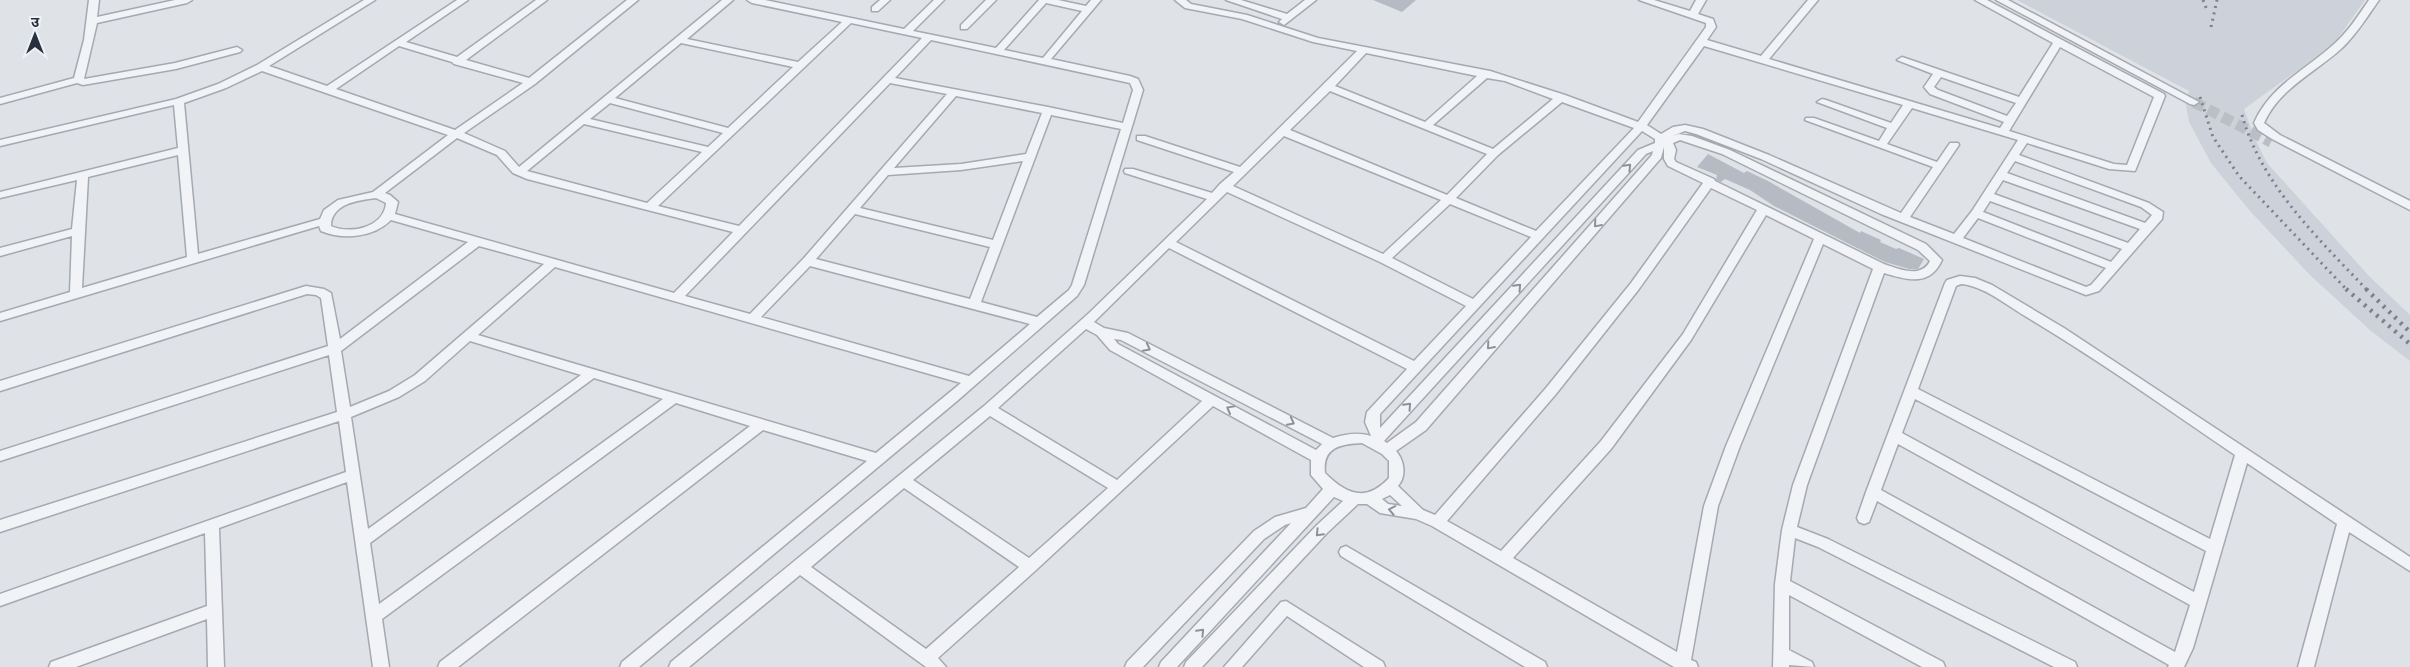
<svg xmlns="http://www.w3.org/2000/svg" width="2410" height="667" viewBox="0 0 2410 667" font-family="'Work Sans','Noto Sans Devanagari',sans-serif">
<rect width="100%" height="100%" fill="#dfe2e7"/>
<!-- built -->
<path fill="#cdd1d9" d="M2017,0H2365L2333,45L2244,109L2255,139L2267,163L2369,276L2410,315V361L2371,331L2310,275L2250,211L2211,163L2189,122L2186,105L2189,91Z"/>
<!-- building -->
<path fill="#b6bbc3" d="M1373,0H1416L1402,12Z
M1708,154L1744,173L1747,171L1768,181L1860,233L1861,231L1881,240L1880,242L1896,249L1899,248L1924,259L1918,269H1909L1885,262L1855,247L1774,206L1750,190L1725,179L1721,182L1716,180L1717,175L1697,167Z"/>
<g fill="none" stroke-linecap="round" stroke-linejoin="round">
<!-- minor-tunnel -->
<path stroke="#bbbec5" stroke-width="11" stroke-dasharray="11 5" stroke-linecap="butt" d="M2194,102L2271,142"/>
<defs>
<path id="minor" d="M89,0H99L97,17L175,0H192L187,3L97,23L84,79L175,63L237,47L242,50L240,52L176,69L83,85L77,83L0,104V98L74,78L84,40Z
M364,0H375L269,66L327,86L457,0H468L406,42L457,57L536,0H547L466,60L529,78L627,0H638L535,84L464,133L505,151L519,167L722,0H733L687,39L798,62L842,22L752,3L747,0H765L904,29L934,0H944L913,31L996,48L1039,0H1058L1086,6L1091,0H1101L1051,59L1130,76L1138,79L1143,90L1084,285L1077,296L957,401L639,667H620L622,662L867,461L763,430L458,667H438L440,662L750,426L676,403L382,619L389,667H373L347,482L219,528L224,667H208L207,619L76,667H49L51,662L207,606L205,533L0,606V594L346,472L339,421L0,532V520L337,412L329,355L0,461V451L328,346L321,298L316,295L307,294L0,391V381L306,286L324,289L331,293L340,339L468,242L391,220C373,238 343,240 321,231L319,226L0,321V313L70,292L72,236L0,256V248L72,229L77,180L0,198V192L178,148L174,105L0,146V140L176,99L218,84L257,65ZM1046,3L1082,11L1043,58L1004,50ZM851,23L922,38L739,226L658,206ZM931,40L1130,83L1133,90L1123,123L1048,107L895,78ZM681,43L793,67L728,128L615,98ZM399,46L452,62L454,64L523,83L455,130L336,89ZM262,71L448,135L373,192L338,200L324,210L320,219L198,254L184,103L226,88ZM890,83L947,94L804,258L750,314L685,296ZM956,96L1042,113L1026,154L961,164L894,168ZM610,103L723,133L708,147L590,119ZM1051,115L1121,129L1072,285L1069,290L1037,317L981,302ZM584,124L702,152L647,203L527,171ZM457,138L497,155L513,173L527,179L733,232L674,293L395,214L398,202L390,195L385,193ZM178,155L187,257L82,288L88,177ZM1023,161L993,240L860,208L888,175L961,170ZM376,198L386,203C384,227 351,235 331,226C331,204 358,200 376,198ZM855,214L990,247L970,299L816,259ZM479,246L544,264L415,375L389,391L350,407L341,351ZM810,266L1030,324L969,376L761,317ZM555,267L961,383L876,453L478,335ZM470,341L581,375L368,529L351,417L399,397L425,381ZM594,378L663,399L379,604L370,543Z
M880,0H890L878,11H872V7Z
M986,0H996L967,29H961V25Z
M1175,0H1186L1191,4L1247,15L1318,38L1490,71L1565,95L1638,122L1706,27V23L1639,0H1654L1690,11L1696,0H1706L1698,14L1713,19L1716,27L1707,40L1761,56L1808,0H1818L1769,59L2000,128L2004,122L1930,94L1924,87L1933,74L1897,60L1902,57L1905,58L2019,97L2053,43L1975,0H1987L2164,94L2165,96L2135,171L2109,169L2027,143L2019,155L2149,203L2163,212L2162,219L2099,291L2086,295L1881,214L1761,159L1696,134L1685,131L1673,136L1679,134L1692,136L1730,150L1926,244L1942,260C1930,287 1907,280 1884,273L1807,485L1797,527L1828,539L2075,662L2077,667H2054L1818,547L1795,538L1790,581L1943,662L1945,667H1922L1789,595V650L1812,662L1814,667L1789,665V667H1773L1775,584L1782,530L1793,485L1873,269L1823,244L1740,446L1718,506L1691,660L1696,662L1698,667H1674L1432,526L1416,519L1380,513L1367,504H1358L1327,533L1202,667H1184L1186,662L1317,525L1343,501L1334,497L1177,667H1159L1161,662L1291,523L1285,525L1264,539L1143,667H1125L1127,662L1254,531L1275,517L1306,508L1323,489L1311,475V460L1213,406L1035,571L938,658L946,667H926L800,575L689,667H669L671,662L984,406L1088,314L1207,199L1125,173L1124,171L1125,169H1133L1212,193L1220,184L1234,172L1137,140V136H1145L1240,167L1357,51L1313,42L1242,19L1185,8ZM1704,46L1903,105L1891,123L1826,100L1822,99L1817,102L1887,128L1879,141L1814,118H1806L1805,120L1933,167L1901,213L1769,155L1703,129L1685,125L1673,127L1661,134L1647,125ZM2060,47L2154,97L2127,165L2114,164L2009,131ZM1366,53L1477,76L1425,122L1335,86ZM1941,77L2016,103L2007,116L1938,90L1934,87ZM1487,78L1505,81L1553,99L1493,149L1433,125ZM1330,91L1487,154L1447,195L1290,130ZM1562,102L1634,128L1536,231L1456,198L1498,155ZM1912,108L2018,140L1972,211L1954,234L1910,217L1959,145L1958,143H1950L1937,162L1887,144ZM1642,131L1655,139V143L1638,150L1380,428V414ZM1284,136L1441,200L1383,254L1233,186ZM1680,140L1722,154L1918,250L1930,261C1921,279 1899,269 1884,264L1715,181L1714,179L1676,162L1674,159L1676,150L1673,143ZM1664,147V159L1668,166L1703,183L1631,283L1546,388L1435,515L1423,510L1398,486C1407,476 1404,460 1396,451L1426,430L1661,158ZM1653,151L1652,155L1416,422L1387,443L1384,441L1646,154ZM2015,161L2141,207L2152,215L2145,223L2007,173ZM2003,180L2140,229L2128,243L1994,194ZM1711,188L1757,210L1683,334L1601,441L1501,551L1447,521L1556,394L1639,289ZM1227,192L1380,262L1466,306L1414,361L1176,242ZM1990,201L2122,249L2111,262L1983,212ZM1450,204L1531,237L1473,299L1392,258ZM1766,215L1814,239L1726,446L1704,506L1677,652L1513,558L1611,449L1691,340ZM1978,218L2106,268L2091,285L2086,287L1963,238ZM1169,248L1407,369L1367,412L1365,422L1371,436C1358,432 1346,434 1333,438L1128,333L1104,328L1094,322ZM1086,329L1097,335L1110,350L1202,401L1117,480L998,408ZM1114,339L1121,340L1322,444L1316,450L1118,344ZM990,416L1108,488L1029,558L913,480ZM1362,443L1382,454L1389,461V478C1366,503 1346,494 1325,473C1322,447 1341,444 1362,443ZM904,488L1019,567L926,649L811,567ZM1390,495L1402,506L1388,504L1382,499Z
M1226,0H1241L1287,14L1305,0H1316L1284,25L1279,22L1282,19Z
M1996,0H2008L2199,102L2194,105L2190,104Z
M2369,0H2379C2367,17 2356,35 2341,49C2313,74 2280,88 2264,123L2280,135L2410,201V210L2272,139L2258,130L2254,123C2270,86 2304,71 2333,45C2348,32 2358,16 2369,0Z
M1960,276L1975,278L1992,285L2064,328L2410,557V571L2349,532L2314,667H2298L2337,524L2247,463L2193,648L2184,667H2168L2169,665L1877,501L1869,522L1864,524L1859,522L1857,518L1866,492L1945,283L1947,280ZM1961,284C1984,286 2005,304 2025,316C2097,359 2166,408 2235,455L2210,539L1918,389L1956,286ZM1915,399L2206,551L2194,592L1902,433ZM1898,444L2190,605L2175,652L1881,490Z
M1346,546L1545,662L1547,667H1525L1341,556L1339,552L1341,548Z
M1286,601L1383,662L1385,667H1364L1287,616L1242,667H1224L1281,602Z"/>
</defs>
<!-- minor casing -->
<use href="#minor" stroke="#a5a9b1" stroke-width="3"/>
<!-- minor -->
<use href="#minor" fill="#f1f3f6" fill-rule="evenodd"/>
<!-- rail-far1 -->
<path stroke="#79818f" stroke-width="3" stroke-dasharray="2 4.5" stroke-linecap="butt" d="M2203,0L2207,10
M2211,27L2217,0
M2200,97L2213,137L2239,176L2347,290
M2242,115C2262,186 2318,238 2367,290"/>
<!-- rail -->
<path stroke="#79818f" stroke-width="4.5" stroke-dasharray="2.5 5.5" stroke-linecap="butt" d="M2346,289L2410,344
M2366,289L2410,332"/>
</g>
<!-- one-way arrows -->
<defs><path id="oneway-chevron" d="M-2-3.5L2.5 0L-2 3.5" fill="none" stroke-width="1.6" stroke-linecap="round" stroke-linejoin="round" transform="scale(1.25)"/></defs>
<g stroke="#8d929a">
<use href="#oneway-chevron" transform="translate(1628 167) rotate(-46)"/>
<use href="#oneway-chevron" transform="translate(1597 224) rotate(131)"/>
<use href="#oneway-chevron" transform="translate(1518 287) rotate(-47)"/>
<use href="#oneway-chevron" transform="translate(1490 346) rotate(131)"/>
<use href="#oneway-chevron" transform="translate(1147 348) rotate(27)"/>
<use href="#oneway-chevron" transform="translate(1408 406) rotate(-47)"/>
<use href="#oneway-chevron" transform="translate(1230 409) rotate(-151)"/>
<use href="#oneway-chevron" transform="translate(1291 422) rotate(27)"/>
<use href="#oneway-chevron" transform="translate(1392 510) rotate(-169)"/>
<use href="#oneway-chevron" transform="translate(1319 533) rotate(134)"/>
<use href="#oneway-chevron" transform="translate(1201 632) rotate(-46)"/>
</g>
<!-- north arrow -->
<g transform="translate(35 35)" stroke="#eef1f5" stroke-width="4" paint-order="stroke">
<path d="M0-4L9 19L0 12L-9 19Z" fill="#29303d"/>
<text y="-8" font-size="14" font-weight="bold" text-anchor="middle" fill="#29303d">उ</text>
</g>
</svg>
